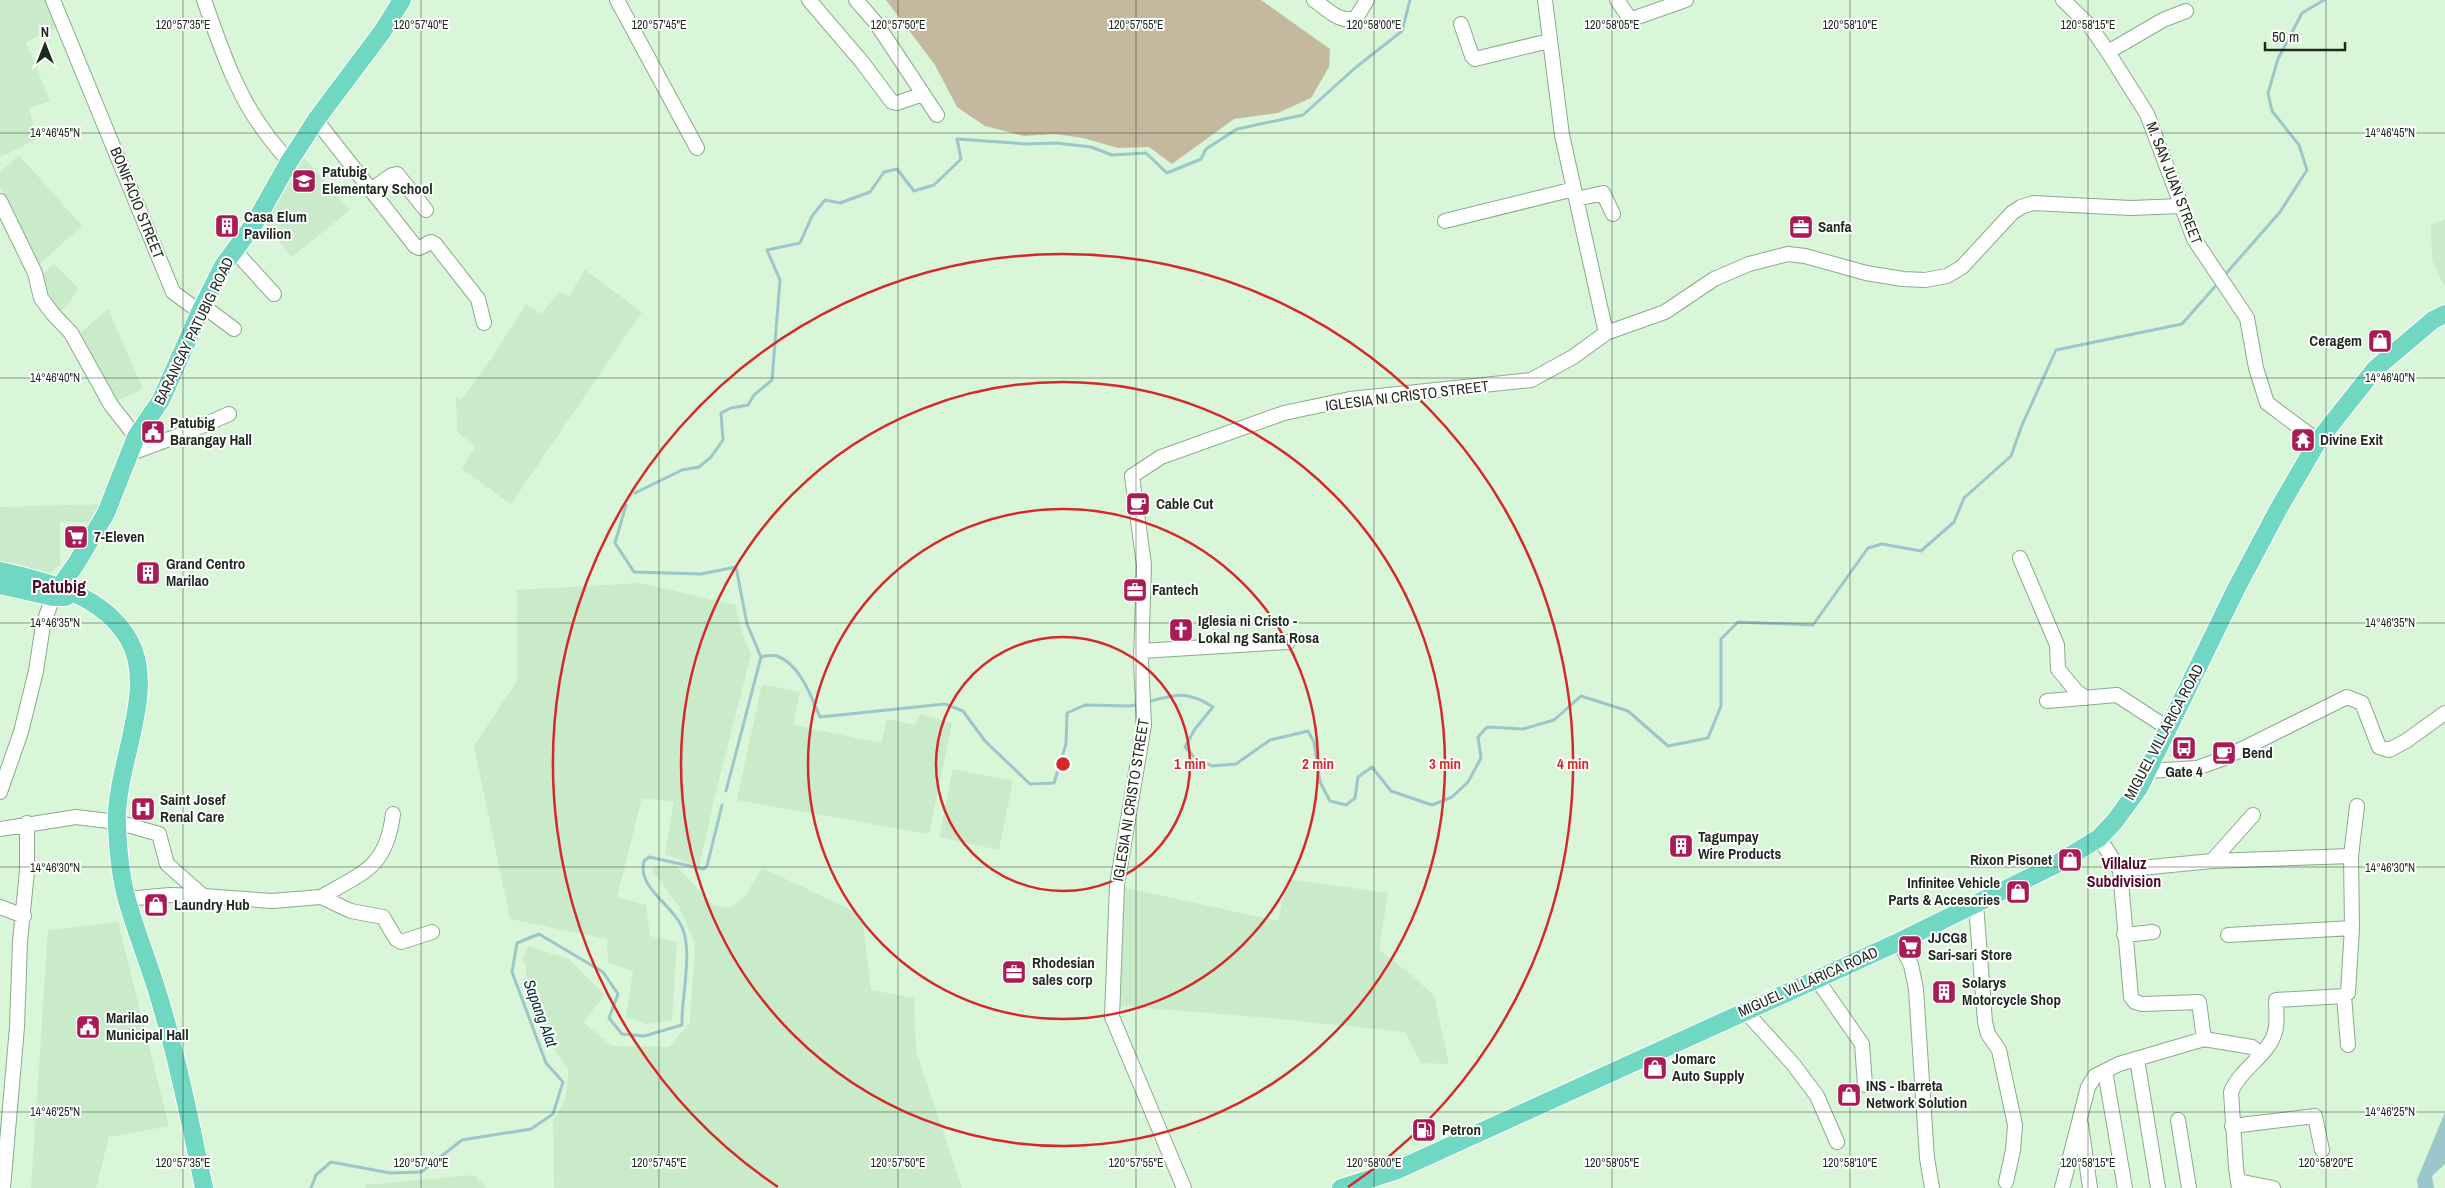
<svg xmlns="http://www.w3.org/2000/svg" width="2445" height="1188" viewBox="0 0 2445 1188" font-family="'Archivo Narrow',sans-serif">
<rect width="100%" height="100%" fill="#d9f6d8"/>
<!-- built -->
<path fill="#c9ebc9" d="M0,0H47L59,27L26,42L50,101L29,108L37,139L0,157Z
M299,152L350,210L292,257L262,220Z
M19,155L82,226L37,266L0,187V172Z
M2445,219V287L2432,260L2431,225Z
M54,264L78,288L70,302L57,315L45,301L40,277Z
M585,270L642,312L511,504L462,469L475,447L457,431L456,396L461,400L493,356L526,304L542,314L559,292L569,296Z
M108,309L143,389L111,403L80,333Z
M105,504L95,523L60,521V565L50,573L47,575L0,567V507Z
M640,583L735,605L743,636L751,654L714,800L699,867L665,854L674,802L642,798L617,897L646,905L650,936L677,942L672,1021L646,1024L626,1017L633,971L608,963L607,939L510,919L474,746L517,681V590Z
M762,684L800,692L793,725L881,743L887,719L915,725L920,714L952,723L929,834L737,800Z
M953,769L1013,781L999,850L939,837Z
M675,865L714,906L731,907L744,898L762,868L862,915L871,990L914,998L916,1051L962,1188H554L553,1121L565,1100L569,1070L539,1030L526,997V967L523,959L528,946L569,959L605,995L583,1022L612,1046L669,1047L690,1022L695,944L679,906L652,870L658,866Z
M1287,879L1388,893L1379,950L1413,976L1434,996L1449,1064L1421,1063L1405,1032L1270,1018L1112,1005L1117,886L1278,921Z
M118,922L169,1126L109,1137L96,1188H31L48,930Z
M474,1175L487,1188H366L365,1185Z"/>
<!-- green -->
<path fill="#c4b99f" d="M886,0H1261L1330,49L1329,67L1311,98L1278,113L1234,119L1172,164L1149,147L1118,148L1083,138L1055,134L1024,136L985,126L957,107L935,65Z"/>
<!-- water -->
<path fill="#9cc7ca" d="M2445,1112V1164L2432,1176L2434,1188H2418L2417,1180Z"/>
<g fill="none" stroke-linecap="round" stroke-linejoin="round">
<!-- stream -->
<path stroke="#9cc7ca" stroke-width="3" d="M2223,277L2280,212L2307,170L2299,145L2272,111L2268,93L2278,59L2302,13L2324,0
M635,493L682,470L699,467L711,457L723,440L721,413L731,408L748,405L754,395L772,380L780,280L767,250L800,243L812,216L825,200L840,203L870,192L884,172L897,169L914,191L934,185L961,159L957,139L1027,144L1056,143L1091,147L1112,155L1146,153L1167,173L1201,159L1206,149L1237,129L1303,115L1355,68L1402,31L1410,0
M626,505L615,543L634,572L701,574L736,567L747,624L761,657
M761,657C765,656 773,655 777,656C801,665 811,697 820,717L945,704L963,711L985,741L1030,784L1054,783L1066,744L1067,713L1085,705L1130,706L1139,704
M1147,702C1176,694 1187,690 1213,707L1195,729L1185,747L1194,757L1212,766L1236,764L1270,740L1308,731L1314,742L1320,782L1330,801L1346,805L1355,798L1358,777L1372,767L1391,791L1432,805L1452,797L1468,782L1481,758L1478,737L1487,727L1523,729L1554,720L1581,696L1628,711L1668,746L1708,738L1721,706V639L1738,622L1813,625L1868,548L1882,544L1921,551L1954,522L1964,498L2011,456L2022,425L2056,350L2182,324L2219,282
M726,791L761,657
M311,1188L316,1175L331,1162L390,1173L421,1172L462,1140L531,1129L553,1114L563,1082L546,1063L512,972L517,943L539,934L603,972L618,994L609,1018L622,1034L644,1036L682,1025C681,997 694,950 681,925C670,903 637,887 644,861L649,857L704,869L707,866L722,805"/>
<defs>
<path id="minor" d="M53,0L173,292L200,312
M204,0C220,45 236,94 265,132C272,142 281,152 289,162
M617,0L697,148
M809,0L862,62L892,102L897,103L923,94
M856,0L876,23L937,115
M1314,0C1327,9 1340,24 1356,18L1367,0
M1545,0L1562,135L1606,333
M1617,0L1628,16L1632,19L1686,0
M2063,0L2090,26L2108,52L2147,114L2194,239L2247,318L2256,368L2267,403L2318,441
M1461,24L1472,56L1475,59L1549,41
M2108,52L2163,20L2186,11
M316,120L415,246L419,248L431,242L435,244L478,299L484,323
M371,190L392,175L397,174L426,210
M1577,199L1603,193L1613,214
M0,201L35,273L41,298L53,314L71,333L111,405L136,437
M1445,221L1574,189
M234,250L274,294
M203,306L234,329
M129,454L188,432L229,414
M2020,558L2057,645L2058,669L2076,691L2086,698
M1141,651L1288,642
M2047,701L2117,695L2169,729
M2147,771L2197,768L2222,759L2347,697L2362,703L2379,747L2389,750L2406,741L2445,713
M0,792L21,732L36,671L43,625L53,597
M0,829L76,817L117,822L159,834L167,864L203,896L272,901L321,897L351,911L383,917L396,939L401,942L432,932
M2099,838L2120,870L2131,997L2135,1002L2142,1004L2199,1002L2204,1039
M2212,861L2253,815
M2120,870L2212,861L2351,856
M321,897C364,872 386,868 393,814
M126,899L170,895L203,896
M1976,904L1985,1022L1988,1034L1999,1050L2015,1125L2013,1150L2006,1182
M0,907L24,916
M2124,935L2153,932
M2228,935L2352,928
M1899,941L1911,965L1916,989L1927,1158L1932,1188
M1816,978L1862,1044L1865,1085
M2344,996L2348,1045
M1745,1011L1793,1064L1817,1096L1837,1142
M2137,1059L2158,1188
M2105,1071L2125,1188
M2178,1120L2189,1188
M2081,1125L2090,1188
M2232,1126L2315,1116L2322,1150
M2238,1181L2273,1188
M3,1188L17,1027L20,941L27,871V823
M1184,1188L1112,1017L1117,885L1144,725L1141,661L1144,565L1132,476L1161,457L1284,413L1350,399L1531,380L1573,357L1606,333L1665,312L1714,279L1749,264L1788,254L1805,256L1866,273L1903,279L1925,280L1947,276L1962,267L2012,213L2021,207L2033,203L2131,208L2181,206
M2062,1188L2088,1087L2095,1076L2119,1064L2204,1039L2252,1047L2261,1054
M2239,1188L2236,1168L2231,1092C2240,1069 2268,1056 2275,1032C2278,1022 2276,1011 2276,1000L2344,996L2348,993L2352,928L2351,856L2357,806"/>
<path id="major" d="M0,571C46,581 104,595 129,640C158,691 114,767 117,825C118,850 120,875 127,900C137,935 151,969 161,1004C179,1065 191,1126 204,1188
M0,585L53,597H66
M54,595L76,564L106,513L136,437L161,400L200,312L223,266L254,224L289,162L316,120L382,32L402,0
M1341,1188L1395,1171L1894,944L2055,865L2099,838L2115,821L2139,788L2236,589L2279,508L2318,441L2375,369L2433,320L2445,314"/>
</defs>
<!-- minor casing -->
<use href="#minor" stroke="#8ea98e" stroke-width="16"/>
<!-- major casing -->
<use href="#major" stroke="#fff" stroke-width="20"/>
<!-- minor -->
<use href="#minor" stroke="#fff" stroke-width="14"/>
<!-- major -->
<use href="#major" stroke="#6fd7c2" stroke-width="18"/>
</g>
<!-- ticks -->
<path fill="none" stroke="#1e291e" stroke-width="1" stroke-opacity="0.45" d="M183,0V1188M421,0V1188M659,0V1188M898,0V1188M1136,0V1188M1374,0V1188M1612,0V1188M1850,0V1188M2088,0V1188M2326,0V1188M0,133H2445M0,378H2445M0,623H2445M0,867H2445M0,1112H2445"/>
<!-- distance rings -->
<g fill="none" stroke="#d62828" stroke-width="2.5">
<circle cx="1063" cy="764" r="127"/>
<circle cx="1063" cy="764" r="255"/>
<circle cx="1063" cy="764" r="382"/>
<path d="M778 1187A510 510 0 1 1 1348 1187"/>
</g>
<!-- icons -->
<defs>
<symbol id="school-square" viewBox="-11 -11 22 22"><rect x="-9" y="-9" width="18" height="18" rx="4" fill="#aa1b56" stroke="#fff"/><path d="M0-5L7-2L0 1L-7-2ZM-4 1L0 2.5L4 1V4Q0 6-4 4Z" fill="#fff"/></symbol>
<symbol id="building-square" viewBox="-11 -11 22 22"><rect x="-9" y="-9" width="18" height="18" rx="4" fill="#aa1b56" stroke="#fff"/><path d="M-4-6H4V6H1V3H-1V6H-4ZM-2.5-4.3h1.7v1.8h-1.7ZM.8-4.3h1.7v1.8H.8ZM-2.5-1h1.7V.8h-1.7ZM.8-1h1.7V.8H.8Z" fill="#fff"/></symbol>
<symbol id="office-square" viewBox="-11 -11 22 22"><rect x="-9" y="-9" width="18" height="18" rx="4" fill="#aa1b56" stroke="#fff"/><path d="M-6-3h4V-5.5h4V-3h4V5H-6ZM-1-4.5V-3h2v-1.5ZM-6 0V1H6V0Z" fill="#fff"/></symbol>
<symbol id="shop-square" viewBox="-11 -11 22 22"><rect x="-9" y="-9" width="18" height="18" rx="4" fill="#aa1b56" stroke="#fff"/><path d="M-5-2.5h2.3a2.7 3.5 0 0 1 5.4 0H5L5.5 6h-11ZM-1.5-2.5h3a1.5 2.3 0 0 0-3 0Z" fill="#fff"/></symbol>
<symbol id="civic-square" viewBox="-11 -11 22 22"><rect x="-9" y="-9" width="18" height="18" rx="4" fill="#aa1b56" stroke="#fff"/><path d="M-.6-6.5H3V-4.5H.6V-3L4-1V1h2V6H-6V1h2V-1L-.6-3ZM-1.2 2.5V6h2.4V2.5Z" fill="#fff"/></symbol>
<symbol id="temple-square" viewBox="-11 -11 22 22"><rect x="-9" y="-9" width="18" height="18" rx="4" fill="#aa1b56" stroke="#fff"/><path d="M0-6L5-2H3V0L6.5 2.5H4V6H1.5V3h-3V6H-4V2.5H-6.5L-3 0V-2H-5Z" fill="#fff"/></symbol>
<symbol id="cafe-square" viewBox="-11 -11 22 22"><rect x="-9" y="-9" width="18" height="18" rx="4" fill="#aa1b56" stroke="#fff"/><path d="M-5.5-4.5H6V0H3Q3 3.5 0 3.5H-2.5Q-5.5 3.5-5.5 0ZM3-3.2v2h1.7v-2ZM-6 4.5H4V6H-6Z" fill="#fff"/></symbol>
<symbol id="supermarket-square" viewBox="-11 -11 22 22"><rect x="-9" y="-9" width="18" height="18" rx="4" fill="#aa1b56" stroke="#fff"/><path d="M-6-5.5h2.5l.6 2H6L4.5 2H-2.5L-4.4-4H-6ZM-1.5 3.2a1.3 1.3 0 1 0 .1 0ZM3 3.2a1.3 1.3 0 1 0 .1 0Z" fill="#fff"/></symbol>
<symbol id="church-square" viewBox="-11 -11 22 22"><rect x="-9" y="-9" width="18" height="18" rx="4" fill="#aa1b56" stroke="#fff"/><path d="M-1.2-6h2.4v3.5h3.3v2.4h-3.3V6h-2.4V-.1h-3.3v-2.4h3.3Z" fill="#fff"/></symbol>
<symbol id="bus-square" viewBox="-11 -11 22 22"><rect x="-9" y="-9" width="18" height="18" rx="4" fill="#aa1b56" stroke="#fff"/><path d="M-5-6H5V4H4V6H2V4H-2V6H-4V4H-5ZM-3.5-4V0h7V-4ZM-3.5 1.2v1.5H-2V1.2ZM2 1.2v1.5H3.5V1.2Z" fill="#fff"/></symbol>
<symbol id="hospital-square" viewBox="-11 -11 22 22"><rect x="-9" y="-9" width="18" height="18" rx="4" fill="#aa1b56" stroke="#fff"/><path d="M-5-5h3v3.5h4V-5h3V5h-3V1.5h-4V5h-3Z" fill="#fff"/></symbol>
<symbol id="fuel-square" viewBox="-11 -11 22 22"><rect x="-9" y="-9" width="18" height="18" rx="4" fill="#aa1b56" stroke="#fff"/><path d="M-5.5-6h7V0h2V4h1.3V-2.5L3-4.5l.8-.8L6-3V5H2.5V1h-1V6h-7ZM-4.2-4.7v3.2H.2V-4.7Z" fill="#fff"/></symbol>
</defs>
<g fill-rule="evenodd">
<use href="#school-square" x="290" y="167" width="28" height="28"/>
<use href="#building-square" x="213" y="212" width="28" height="28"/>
<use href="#office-square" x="1787" y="213" width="28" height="28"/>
<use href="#shop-square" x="2366" y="327" width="28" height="28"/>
<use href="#civic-square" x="139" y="418" width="28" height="28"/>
<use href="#temple-square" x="2289" y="426" width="28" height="28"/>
<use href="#cafe-square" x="1124" y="490" width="28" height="28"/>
<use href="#supermarket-square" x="62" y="523" width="28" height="28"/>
<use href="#building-square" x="134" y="559" width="28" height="28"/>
<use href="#office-square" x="1121" y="576" width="28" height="28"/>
<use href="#church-square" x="1167" y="616" width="28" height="28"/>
<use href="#bus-square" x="2170" y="734" width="28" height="28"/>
<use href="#cafe-square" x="2210" y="739" width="28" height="28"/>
<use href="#hospital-square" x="129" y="795" width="28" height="28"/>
<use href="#building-square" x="1667" y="832" width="28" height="28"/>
<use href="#shop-square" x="2056" y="846" width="28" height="28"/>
<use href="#shop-square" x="2004" y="878" width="28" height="28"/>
<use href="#shop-square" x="142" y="891" width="28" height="28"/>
<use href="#supermarket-square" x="1896" y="933" width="28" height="28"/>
<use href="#office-square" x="1000" y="958" width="28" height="28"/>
<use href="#building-square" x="1930" y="978" width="28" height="28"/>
<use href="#civic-square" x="74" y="1013" width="28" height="28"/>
<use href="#shop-square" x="1641" y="1054" width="28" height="28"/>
<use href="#shop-square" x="1835" y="1081" width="28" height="28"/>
<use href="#fuel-square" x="1410" y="1116" width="28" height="28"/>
</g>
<g text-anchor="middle" stroke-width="4" stroke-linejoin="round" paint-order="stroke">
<!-- poi labels -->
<g font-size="15" font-weight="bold" fill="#1e291e" stroke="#fff" text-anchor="start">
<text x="322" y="177">Patubig<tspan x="322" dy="17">Elementary School</tspan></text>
<text x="244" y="222">Casa Elum<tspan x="244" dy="17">Pavilion</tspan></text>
<text x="1818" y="232">Sanfa</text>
<text x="2362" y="346" text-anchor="end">Ceragem</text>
<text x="170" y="428">Patubig<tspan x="170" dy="17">Barangay Hall</tspan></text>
<text x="2320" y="445">Divine Exit</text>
<text x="1156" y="509">Cable Cut</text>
<text x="94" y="542">7-Eleven</text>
<text x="166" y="569">Grand Centro<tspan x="166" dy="17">Marilao</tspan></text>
<text x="1152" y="595">Fantech</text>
<text x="1198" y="626">Iglesia ni Cristo -<tspan x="1198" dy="17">Lokal ng Santa Rosa</tspan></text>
<text x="2242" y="758">Bend</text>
<text x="2184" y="777" text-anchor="middle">Gate 4</text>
<text x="160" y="805">Saint Josef<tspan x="160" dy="17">Renal Care</tspan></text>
<text x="1698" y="842">Tagumpay<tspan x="1698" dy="17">Wire Products</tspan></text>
<text x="2052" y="865" text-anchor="end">Rixon Pisonet</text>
<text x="2000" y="888" text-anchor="end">Infinitee Vehicle<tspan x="2000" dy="17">Parts &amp; Accesories</tspan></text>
<text x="174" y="910">Laundry Hub</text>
<text x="1928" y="943">JJCG8<tspan x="1928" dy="17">Sari-sari Store</tspan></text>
<text x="1032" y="968">Rhodesian<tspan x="1032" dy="17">sales corp</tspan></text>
<text x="1962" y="988">Solarys<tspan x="1962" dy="17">Motorcycle Shop</tspan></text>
<text x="106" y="1023">Marilao<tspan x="106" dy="17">Municipal Hall</tspan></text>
<text x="1672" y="1064">Jomarc<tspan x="1672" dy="17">Auto Supply</tspan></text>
<text x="1866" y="1091">INS - Ibarreta<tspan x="1866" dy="17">Network Solution</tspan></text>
<text x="1442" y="1135">Petron</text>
</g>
<!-- street labels -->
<g font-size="15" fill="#1e291e" stroke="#fff">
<text transform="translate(2174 183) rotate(69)" y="5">M. SAN JUAN STREET</text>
<text transform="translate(137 203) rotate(68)" y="5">BONIFACIO STREET</text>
<text transform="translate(194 331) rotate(-64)" y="5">BARANGAY PATUBIG ROAD</text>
<text transform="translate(1407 396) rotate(-7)" y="5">IGLESIA NI CRISTO STREET</text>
<text transform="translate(2164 732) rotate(-62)" y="5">MIGUEL VILLARICA ROAD</text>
<text transform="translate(1131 800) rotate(-81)" y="5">IGLESIA NI CRISTO STREET</text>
<text transform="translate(1808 982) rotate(-24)" y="5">MIGUEL VILLARICA ROAD</text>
</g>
<!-- neighbourhood labels -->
<g font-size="16" font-weight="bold" fill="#4e0a25" stroke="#fff">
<text x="2124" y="869">Villaluz<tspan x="2124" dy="18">Subdivision</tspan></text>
</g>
<!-- water labels -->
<g font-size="16" font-style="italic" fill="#063235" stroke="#fff">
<text transform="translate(541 1013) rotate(70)" y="6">Sapang Alat</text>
</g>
<!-- quarter labels -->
<g font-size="18" font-weight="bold" fill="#4e0a25" stroke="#fff">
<text x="59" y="593">Patubig</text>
</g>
</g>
<g font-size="12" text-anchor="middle" fill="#1e291e" stroke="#fff" stroke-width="4" stroke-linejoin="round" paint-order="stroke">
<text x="183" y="29">120°57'35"E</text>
<text x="421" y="29">120°57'40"E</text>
<text x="659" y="29">120°57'45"E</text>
<text x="898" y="29">120°57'50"E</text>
<text x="1136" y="29">120°57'55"E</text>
<text x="1374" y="29">120°58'00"E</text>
<text x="1612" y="29">120°58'05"E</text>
<text x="1850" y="29">120°58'10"E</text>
<text x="2088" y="29">120°58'15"E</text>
<text x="55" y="137">14°46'45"N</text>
<text x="2390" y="137">14°46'45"N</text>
<text x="55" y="382">14°46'40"N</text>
<text x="2390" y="382">14°46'40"N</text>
<text x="55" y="627">14°46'35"N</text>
<text x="2390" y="627">14°46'35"N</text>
<text x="55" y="872">14°46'30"N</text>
<text x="2390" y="872">14°46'30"N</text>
<text x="55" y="1116">14°46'25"N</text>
<text x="2390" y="1116">14°46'25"N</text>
<text x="183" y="1167">120°57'35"E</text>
<text x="421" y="1167">120°57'40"E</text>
<text x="659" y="1167">120°57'45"E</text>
<text x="898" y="1167">120°57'50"E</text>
<text x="1136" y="1167">120°57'55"E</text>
<text x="1374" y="1167">120°58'00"E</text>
<text x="1612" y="1167">120°58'05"E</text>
<text x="1850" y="1167">120°58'10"E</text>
<text x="2088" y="1167">120°58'15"E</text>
<text x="2326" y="1167">120°58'20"E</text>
</g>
<circle cx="1063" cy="764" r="8" fill="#d62828" stroke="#fff" stroke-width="2.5"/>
<g font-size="15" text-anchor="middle" font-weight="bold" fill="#d62828" stroke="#fff" stroke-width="4" stroke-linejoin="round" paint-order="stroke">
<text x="1190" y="769">1 min</text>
<text x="1318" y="769">2 min</text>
<text x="1445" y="769">3 min</text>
<text x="1573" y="769">4 min</text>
</g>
<!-- north arrow -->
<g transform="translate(45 45)" stroke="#ffffff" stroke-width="4" paint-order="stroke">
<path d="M0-4L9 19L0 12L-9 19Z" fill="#1e291e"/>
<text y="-8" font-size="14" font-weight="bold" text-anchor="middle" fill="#1e291e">N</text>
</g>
<!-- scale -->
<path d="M2265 42v8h80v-8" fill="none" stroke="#1e291e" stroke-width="2.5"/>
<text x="2272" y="42" font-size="15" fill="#1e291e" stroke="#ffffff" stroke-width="4" paint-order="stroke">50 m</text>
</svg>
